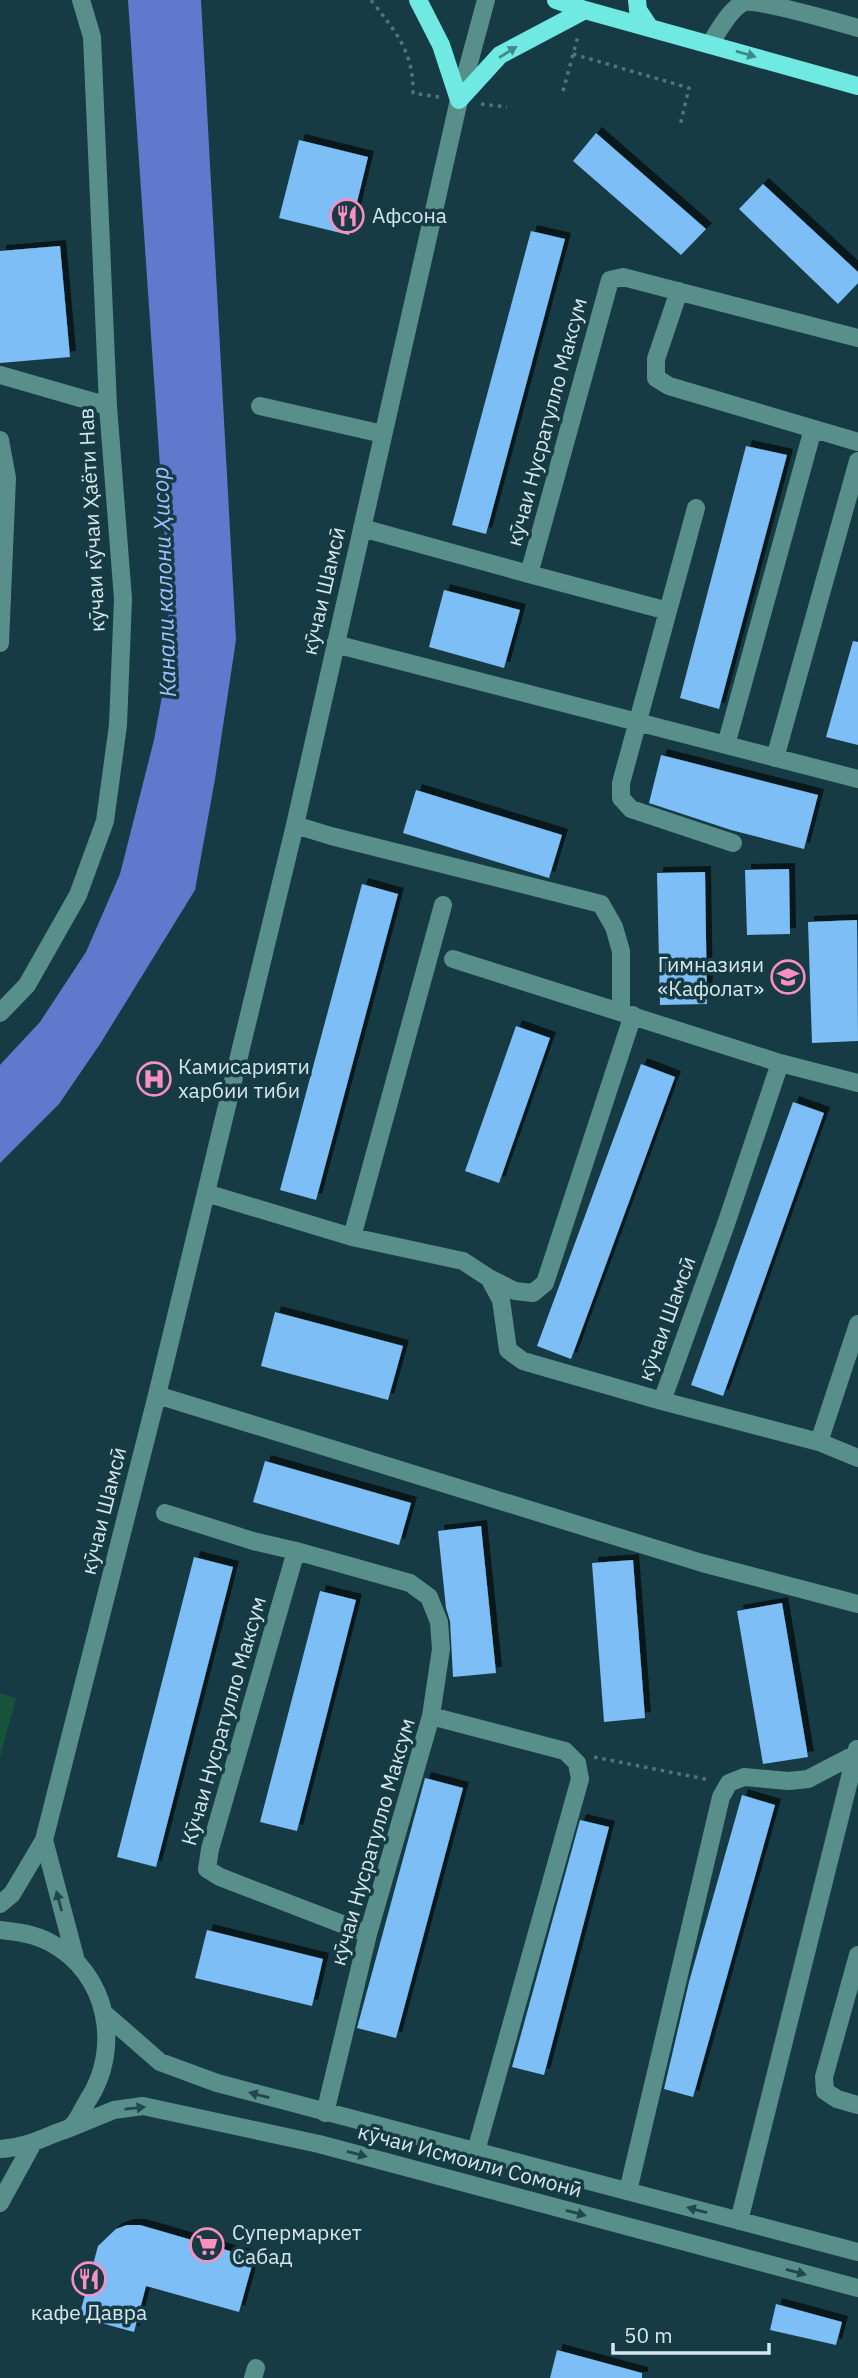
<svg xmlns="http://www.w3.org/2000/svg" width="858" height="2378" viewBox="0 0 858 2378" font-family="'IBM Plex Sans',sans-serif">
<defs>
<filter id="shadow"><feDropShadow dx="6" dy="-6" stdDeviation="0" flood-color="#0009"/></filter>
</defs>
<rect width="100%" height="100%" fill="#173b44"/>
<!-- green -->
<path fill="#17523b" d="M0,1693L16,1698L0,1757Z"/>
<!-- water -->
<path fill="#6278cc" d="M128,0H201L236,640L215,779L195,890L100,1044L59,1104L0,1163V1065L40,1022L86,952L120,874L154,740L167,669L169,598Z"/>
<!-- building -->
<path fill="#7bbef5" filter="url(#shadow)" d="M596,133L706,229L681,255L573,161Z
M299,140L368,157L349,235L279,218Z
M763,184L858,272V283L838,304L739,209Z
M531,231L565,239L486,534L452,525Z
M60,246L70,357L0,363V251Z
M746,446L787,455L719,709L680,698Z
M444,590L520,610L504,668L429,647Z
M853,641L858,642V745L826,737Z
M661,755L818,795L804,849L731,830L649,803Z
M416,790L562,835L549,878L403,833Z
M789,869L790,934L747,935L745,870Z
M705,872L707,1004L660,1005L657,873Z
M362,884L398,894L316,1200L280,1190Z
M857,920L858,1041L812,1043L808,922Z
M516,1026L550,1038L499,1183L465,1171Z
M641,1064L675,1077L571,1359L537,1346Z
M793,1102L824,1113L723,1396L691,1385Z
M275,1312L403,1346L388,1400L261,1366Z
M265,1461L411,1503L399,1545L253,1502Z
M481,1526L496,1673L453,1677L450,1621L446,1608L438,1531Z
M194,1557L233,1567L156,1867L117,1857Z
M633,1560L645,1718L604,1722L592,1563Z
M320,1591L356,1600L297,1831L260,1822Z
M782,1603L808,1757L763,1764L737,1611Z
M425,1778L463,1788L396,2038L357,2028Z
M742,1795L775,1805L693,2097L664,2089L689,1982Z
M580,1820L609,1827L544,2075L512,2067Z
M207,1930L323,1959L312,2006L195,1978Z
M127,2225H140L254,2258L239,2312L146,2286L134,2332L79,2317L98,2246L116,2229Z
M776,2304L842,2322L836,2345L770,2330Z
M557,2350L642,2373V2378H550Z"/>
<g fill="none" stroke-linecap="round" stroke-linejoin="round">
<!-- path -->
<path stroke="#54737b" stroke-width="3.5" stroke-dasharray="3.5 5" stroke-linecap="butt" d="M371,0C395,31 414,52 413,93L439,97
M573,54L689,88L680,126
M563,91L578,36
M481,104L507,107
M594,1757L710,1780"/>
<!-- minor -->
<path stroke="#588f8b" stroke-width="18" d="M710,44C718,32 730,8 745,2C762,0 837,22 858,28
M679,291L656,359V378L669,386L858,442
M0,375L108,406
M260,406L383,434
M0,440L7,478L0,643
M362,528L529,574L610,280L623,277L858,338
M529,574L668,611L696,508
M668,611L621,783V798L631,809L733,843
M335,644L858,779
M726,745L813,429
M775,758L858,461
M295,825L331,836L601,904L614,927L621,951V1011
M453,959L780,1063L858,1083
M0,1013L27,985L78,895L105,821L118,725L123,599L108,406L92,37L81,0
M206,1193L352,1237L463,1261L489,1278L501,1300L508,1350L523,1361L662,1401L726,1224L780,1063
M352,1237L443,905
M489,1278L515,1291L533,1293L545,1283L633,1015
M157,1395L702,1563L858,1604
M662,1401L819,1442L858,1458
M819,1442L858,1324
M165,1513L253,1541L296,1551L210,1849L207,1869L220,1877L368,1934
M296,1551L410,1583L429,1597L439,1622L441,1649L431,1716
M44,1840L76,1961
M0,1904L12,1894L44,1840L157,1395L295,825L459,100L486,0
M0,1930C18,1932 35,1934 51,1943C108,1973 122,2049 88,2100C83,2108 78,2121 71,2127C67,2130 60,2131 56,2133C37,2141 21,2148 0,2149
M858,1955L824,2077L825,2091L837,2099L858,2105
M105,2014L160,2062L217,2083L858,2252
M325,2113L368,1934L431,1716L565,1751L577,1763L580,1779L476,2151
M70,2128L114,2110L143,2106L319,2144L858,2288
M628,2191L721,1797L729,1783L744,1777L789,1781L808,1779L856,1754
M0,2203L33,2143
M739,2221L857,1749
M253,2378L256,2368"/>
<!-- major -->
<path stroke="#6fe9e2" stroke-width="18" d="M418,0L441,45L459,100L500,55L585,10
M556,0L585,10L858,86
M637,0L638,10L650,28"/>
</g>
<!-- one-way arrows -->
<defs><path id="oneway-solid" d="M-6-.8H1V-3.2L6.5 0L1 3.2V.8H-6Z" transform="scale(1.75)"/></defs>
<g fill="#3f898b">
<use href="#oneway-solid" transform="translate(508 52) rotate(-32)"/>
<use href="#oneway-solid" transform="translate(746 54) rotate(16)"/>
</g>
<g fill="#21484f">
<use href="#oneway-solid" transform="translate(59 1901) rotate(-105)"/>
<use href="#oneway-solid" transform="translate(259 2095) rotate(-165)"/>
<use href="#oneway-solid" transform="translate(135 2108) rotate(-6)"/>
<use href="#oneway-solid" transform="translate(357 2154) rotate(15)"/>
<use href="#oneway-solid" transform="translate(697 2210) rotate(-165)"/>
<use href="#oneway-solid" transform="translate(576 2213) rotate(15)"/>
<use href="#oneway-solid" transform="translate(796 2272) rotate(15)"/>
</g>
<!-- icons -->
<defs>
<symbol id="restaurant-ring" viewBox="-11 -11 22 22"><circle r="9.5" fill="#173b44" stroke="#fc8fc2" stroke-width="1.5"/><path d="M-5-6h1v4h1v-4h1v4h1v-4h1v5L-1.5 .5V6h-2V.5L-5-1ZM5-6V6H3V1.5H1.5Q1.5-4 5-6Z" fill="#fc8fc2"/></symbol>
<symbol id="school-ring" viewBox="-11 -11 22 22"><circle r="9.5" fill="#173b44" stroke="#fc8fc2" stroke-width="1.5"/><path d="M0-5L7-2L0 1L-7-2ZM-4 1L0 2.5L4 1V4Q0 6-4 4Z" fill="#fc8fc2"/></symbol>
<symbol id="hospital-ring" viewBox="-11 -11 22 22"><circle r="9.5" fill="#173b44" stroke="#fc8fc2" stroke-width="1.5"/><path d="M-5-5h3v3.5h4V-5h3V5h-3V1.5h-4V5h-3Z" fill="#fc8fc2"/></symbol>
<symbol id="supermarket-ring" viewBox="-11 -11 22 22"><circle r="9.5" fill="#173b44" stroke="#fc8fc2" stroke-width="1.5"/><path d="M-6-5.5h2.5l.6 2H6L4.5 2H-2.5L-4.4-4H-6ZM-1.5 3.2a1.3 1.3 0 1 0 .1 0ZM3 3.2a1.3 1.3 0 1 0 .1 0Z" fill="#fc8fc2"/></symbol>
</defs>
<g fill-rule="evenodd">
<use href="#restaurant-ring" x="328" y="197" width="38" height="38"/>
<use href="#school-ring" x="769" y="958" width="38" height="38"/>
<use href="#hospital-ring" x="135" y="1060" width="38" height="38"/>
<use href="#supermarket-ring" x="188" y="2226" width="38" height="38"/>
<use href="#restaurant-ring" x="70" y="2260" width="38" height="38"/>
</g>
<g text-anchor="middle" stroke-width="7" stroke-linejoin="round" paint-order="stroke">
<!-- poi labels -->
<g font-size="21" fill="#d4e7ed" stroke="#173b44" text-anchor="start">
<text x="372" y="223">Афсона</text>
<text x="764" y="972" text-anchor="end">Гимназияи<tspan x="764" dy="24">«Кафолат»</tspan></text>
<text x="178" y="1074">Камисарияти<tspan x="178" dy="24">харбии тиби</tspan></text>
<text x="232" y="2240">Супермаркет<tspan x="232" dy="24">Сабад</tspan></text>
<text x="89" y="2320" text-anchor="middle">кафе Давра</text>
</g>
<!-- street labels -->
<g font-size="21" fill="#d4e7ed" stroke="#173b44">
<text transform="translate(547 422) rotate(-75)" y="7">кӯчаи Нусратулло Максум</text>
<text transform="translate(92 520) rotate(-93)" y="7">кӯчаи кӯчаи Ҳаёти Нав</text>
<text transform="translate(324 591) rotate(-77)" y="7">кӯчаи Шамсӣ</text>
<text transform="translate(667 1319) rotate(-70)" y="7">кӯчаи Шамсӣ</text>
<text transform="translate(104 1511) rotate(-76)" y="7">кӯчаи Шамсӣ</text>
<text transform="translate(224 1721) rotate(-74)" y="7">Кӯчаи Нусратулло Максум</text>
<text transform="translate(373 1842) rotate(-74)" y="7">кӯчаи Нусратулло Максум</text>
<text transform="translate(470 2161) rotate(15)" y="7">кӯчаи Исмоили Сомонӣ</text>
</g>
<!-- water labels -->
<g font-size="23" font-style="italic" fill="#a8bdfe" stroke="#173b44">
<text transform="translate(164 582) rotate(-92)" y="8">Канали калони Ҳисор</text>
</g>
</g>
<!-- scale -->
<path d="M613 2343v10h156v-10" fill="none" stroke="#d4e7ed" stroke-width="3.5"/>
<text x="624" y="2343" font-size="21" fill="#d4e7ed" stroke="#173b44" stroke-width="5" paint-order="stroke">50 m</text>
</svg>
